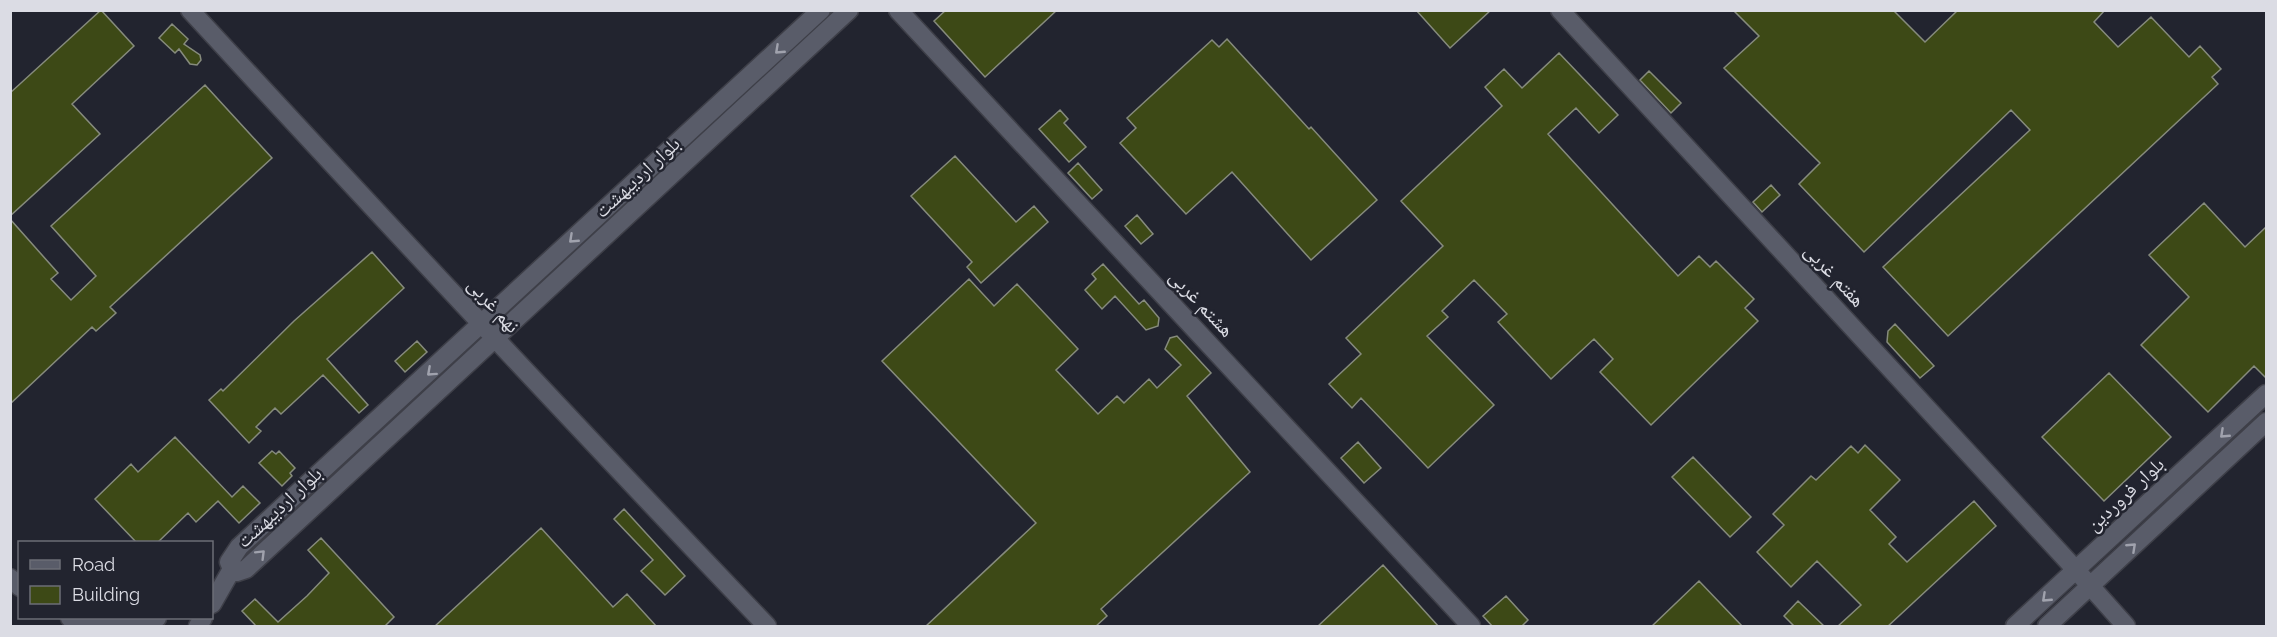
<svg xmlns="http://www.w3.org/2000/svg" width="2277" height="637" viewBox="0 0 2277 637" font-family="Raleway,'Noto Naskh Arabic',sans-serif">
<rect width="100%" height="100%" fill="#22242f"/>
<!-- building -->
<path fill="#3d4916" stroke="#868b7d" stroke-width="1.5" d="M101,10L134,46L72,104L100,134L10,216V93Z
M946,10H1057L985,77L934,21Z
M1416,10H1491L1450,48Z
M1733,10H1893L1925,42L1958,10H2105L2094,22L2118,47L2151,17L2189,57L2200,46L2221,69L2212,77L2218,84L1948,336L1883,267L2030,130L2011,110L1864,252L1799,184L1820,163L1724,68L1759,36Z
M172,24L188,39L184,44L200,55L201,60L197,65L190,64L179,49L175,53L159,38Z
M1227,39L1309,129L1311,127L1377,200L1311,260L1232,172L1186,214L1120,143L1136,128L1127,118L1212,40L1219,47Z
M1559,53L1618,115L1599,133L1576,108L1548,134L1678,276L1699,256L1710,267L1716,261L1754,299L1745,308L1758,321L1651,425L1600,372L1613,359L1594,339L1551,379L1498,322L1507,314L1474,280L1442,311L1448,317L1427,336L1494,405L1428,468L1361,398L1352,408L1329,384L1361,354L1346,338L1443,246L1401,201L1502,106L1485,87L1504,69L1522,88Z
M1649,71L1681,103L1671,113L1640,80Z
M205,85L272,158L110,307L116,313L96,331L92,327L10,404V219L58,273L51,279L71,300L96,276L51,226Z
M1060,110L1068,119L1064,123L1086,147L1069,162L1039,129Z
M955,156L1016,222L1034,206L1048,222L981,283L967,267L972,262L911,196Z
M1078,163L1102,190L1092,199L1068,173Z
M1771,185L1780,195L1762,212L1753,202Z
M2204,203L2245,247L2266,227V378L2254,366L2208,412L2141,345L2189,297L2149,255Z
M1137,215L1153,234L1141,244L1125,226Z
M372,252L404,288L327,359L368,405L359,413L323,375L281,414L275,408L256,427L261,431L249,443L209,400L221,389L223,391L294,321Z
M1103,264L1139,304L1144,300L1159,318L1158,326L1146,330L1115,296L1102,309L1085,290L1096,279L1092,274Z
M969,279L994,306L1017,284L1078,349L1056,370L1098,414L1117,396L1124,403L1149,379L1157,388L1181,365L1165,349L1170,338L1177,336L1211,373L1187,396L1250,472L1101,609L1107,616L1095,627H925L1036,523L882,361Z
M1895,324L1934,366L1920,378L1887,342L1888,331Z
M417,341L427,352L405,372L395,361Z
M2109,373L2171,437L2104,501L2042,437Z
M175,437L232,497L243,486L260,503L239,523L218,501L196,522L188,513L157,543H137L95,499L131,464L138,472Z
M1358,442L1381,468L1364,483L1341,458Z
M1865,445L1900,480L1870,510L1896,537L1889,544L1907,562L1974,501L1996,526L1887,627H1837L1861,605L1817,561L1791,587L1757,552L1784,525L1773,514L1811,476L1816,480L1851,446L1858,453Z
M272,451L276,454L279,451L295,468L290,473L292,476L282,486L259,463Z
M1693,457L1751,517L1730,537L1672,477Z
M624,509L685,576L665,595L641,571L653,560L614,519Z
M541,528L613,607L627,594L657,627H434Z
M321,538L394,617L384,627H257L242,611L255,599L278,622L307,596L329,573L308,550Z
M1383,565L1439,627H1317Z
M1699,581L1743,627H1651Z
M1506,596L1528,620L1521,627H1493L1483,616Z
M1798,601L1825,627H1795L1784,616Z"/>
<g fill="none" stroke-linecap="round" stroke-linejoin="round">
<defs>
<path id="minor" d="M190,10C381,217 573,423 767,626
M821,10L239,547L229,562L232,569L237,572L246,569L849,10
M898,10L1471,626
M1560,10L2076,570L2126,626
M10,578L20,587
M212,604L232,569
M70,618L89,624L157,618
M198,626L203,618
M2015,626L2266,394
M2047,626L2266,422"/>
</defs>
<!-- minor casing -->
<use href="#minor" stroke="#3e3f48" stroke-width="21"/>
<!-- minor -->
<use href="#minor" stroke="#595c69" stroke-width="18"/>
</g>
<!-- one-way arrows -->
<defs><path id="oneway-chevron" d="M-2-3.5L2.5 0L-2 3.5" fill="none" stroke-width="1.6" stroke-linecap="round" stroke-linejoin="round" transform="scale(1.5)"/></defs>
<g stroke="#a0a2ad">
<use href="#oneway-chevron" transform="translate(779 50) rotate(137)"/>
<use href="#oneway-chevron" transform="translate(573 239) rotate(137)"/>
<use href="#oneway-chevron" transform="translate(431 372) rotate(138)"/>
<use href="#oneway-chevron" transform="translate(2224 434) rotate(137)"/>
<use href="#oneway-chevron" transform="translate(2132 547) rotate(-43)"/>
<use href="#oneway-chevron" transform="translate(261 554) rotate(-45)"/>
<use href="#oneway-chevron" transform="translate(2046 598) rotate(137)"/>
</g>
<g text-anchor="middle" stroke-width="5" stroke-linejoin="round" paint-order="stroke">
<!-- street labels -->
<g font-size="20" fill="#dbdce4" stroke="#22242f">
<text transform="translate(637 177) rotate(-43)" y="7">بلوار اردیبهشت</text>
<text transform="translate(1835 275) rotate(47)" y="7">هفتم غربی</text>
<text transform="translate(1202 303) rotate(47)" y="7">هشتم غربی</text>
<text transform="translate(494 305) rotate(48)" y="7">نهم غربی</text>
<text transform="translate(2125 494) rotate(-43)" y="7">بلوار فروردین</text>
<text transform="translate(279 507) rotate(-43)" y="7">بلوار اردیبهشت</text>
</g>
</g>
<!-- border -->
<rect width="2277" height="637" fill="none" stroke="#dbdce4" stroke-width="24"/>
<!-- legend -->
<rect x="18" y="541" width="195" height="78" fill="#22242f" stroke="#6c6e77" stroke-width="1.5"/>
<rect x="30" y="560" width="30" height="9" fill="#595c69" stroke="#6c6e77" stroke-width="1.5"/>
<text x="72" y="571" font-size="18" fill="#dbdce4">Road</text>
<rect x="30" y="586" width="30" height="18" fill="#3d4916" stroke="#6c6e77" stroke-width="1.5"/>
<text x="72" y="601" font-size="18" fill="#dbdce4">Building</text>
</svg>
